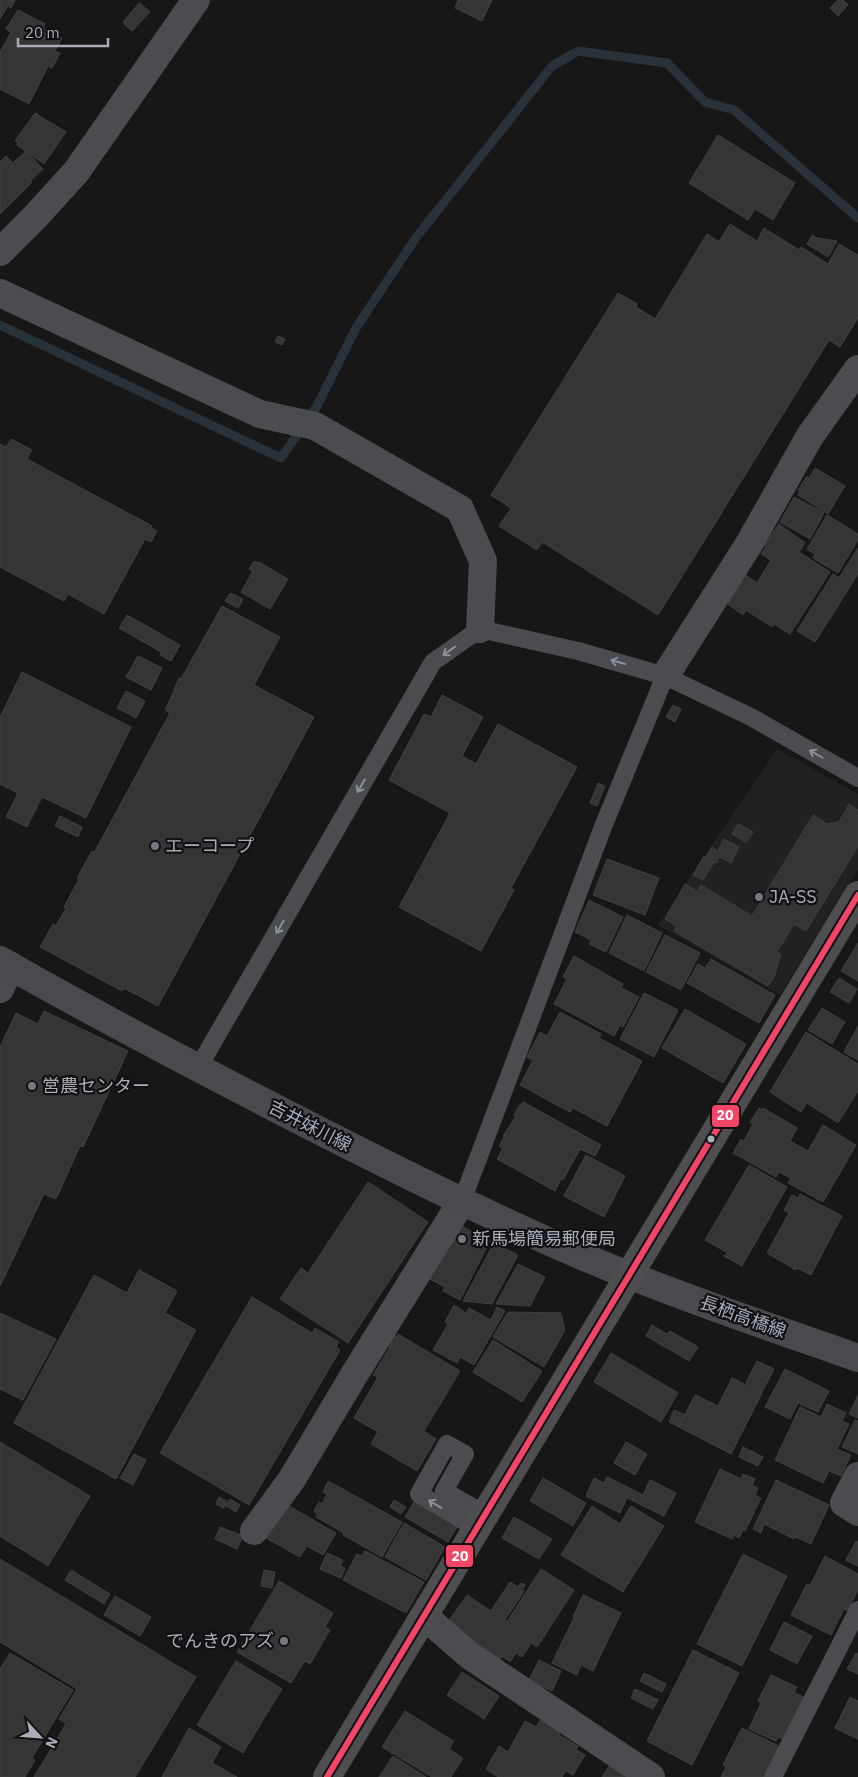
<svg xmlns="http://www.w3.org/2000/svg" width="858" height="1777" viewBox="0 0 858 1777" font-family="'IBM Plex Sans','Noto Sans JP',sans-serif">
<rect width="100%" height="100%" fill="#171717"/>
<!-- built -->
<path fill="#212123" d="M777,749L858,794V869L780,995L658,925Z"/>
<g fill="none" stroke-linecap="round" stroke-linejoin="round">
<!-- stream -->
<path stroke="#2a3239" stroke-width="9" d="M0,325L281,458L317,406L356,328L415,239L552,66L578,51L667,63L705,102L734,110L858,218"/>
</g>
<!-- building -->
<path fill="#353536" stroke="#3f4043" d="M0,0H15L11,8L8,6L0,19Z
M458,0H492L482,21L455,8Z
M838,0H843L848,5L838,16L830,8Z
M139,3L150,12L132,31L124,24L125,23L123,22Z
M18,10L45,24L43,28L62,38L55,51L60,53L52,68L48,66L29,104L0,89V52L11,32L6,29Z
M35,113L66,132L44,164L17,145L18,143L15,141Z
M718,135L795,183L773,220L755,209L748,220L689,183Z
M26,151L43,169L31,180L14,162Z
M6,156L32,182L0,214V162Z
M730,224L757,241L764,228L799,250L801,247L828,264L839,244L858,255V318L840,347L829,340L658,615L542,542L537,550L499,526L511,508L491,495L618,293L637,304L636,307L655,319L707,234L719,242Z
M812,235L817,238L837,241L828,257L807,244Z
M278,336L285,339L282,345L275,342Z
M11,439L32,450L27,459L152,526L151,528L157,531L151,542L145,539L104,614L68,594L64,601L0,567V444L6,447Z
M815,468L845,486L828,514L798,495L800,491L798,490L807,476L809,478Z
M794,497L824,513L810,539L780,522Z
M827,515L858,534V540L838,573L813,558L815,554L807,549Z
M779,524L805,543L799,552L830,572L790,634L774,624L772,627L746,610L743,615L725,602L744,574L757,583L771,560L761,554L766,547L764,545Z
M858,548V574L815,642L797,631L833,574L839,578Z
M254,561L258,563L259,562L288,579L270,609L241,592L253,571L249,569Z
M230,593L243,599L238,608L225,601Z
M222,606L280,637L254,685L314,717L158,1006L124,988L122,991L40,947L53,924L56,926L66,908L64,907L79,879L77,878L92,851L94,853L170,713L165,710L175,689H174L179,678L181,679Z
M127,615L180,645L171,661L160,655L161,652L119,628Z
M138,656L162,668L151,690L126,677Z
M22,672L131,727L86,818L42,797L27,827L6,817L18,793L0,784V717Z
M126,691L145,701L136,718L117,708Z
M442,695L483,717L462,756L476,764L498,724L577,767L511,888L514,890L481,951L399,907L450,813L389,780L424,714L431,717Z
M673,705L681,709L675,722L666,717Z
M598,783L605,786L597,806L590,803Z
M849,804L858,810V846L806,931L794,924L777,952L781,954L774,977L768,986L674,931L677,926L665,919L685,884L697,891L701,885L752,916L813,815L827,824L839,822Z
M60,816L82,827L78,837L55,826Z
M738,824L753,832L746,842L732,834Z
M724,839L739,847L731,863L719,857L716,863L714,862L703,880L693,875L704,856L706,857L712,847L718,851Z
M607,859L659,878L645,915L593,895Z
M589,900L623,917L606,952L589,944L591,940L575,932Z
M627,915L662,933L644,971L609,953Z
M665,935L700,953L681,990L646,972Z
M858,943V981L841,971Z
M574,956L623,984L621,988L639,997L623,1027L620,1025L614,1036L554,1004L567,979L563,977Z
M711,959L775,995L759,1023L687,983L698,964L705,968Z
M839,978L857,989L849,1003L830,992Z
M644,993L678,1010L654,1057L620,1039Z
M822,1008L845,1022L832,1044L808,1030Z
M685,1009L746,1044L723,1083L662,1048Z
M44,1011L128,1051L83,1147L80,1146L56,1199L44,1194L0,1286V1047L16,1013L38,1024Z
M560,1012L601,1034L599,1038L642,1061L607,1126L573,1108L570,1112L520,1085L533,1060L527,1057L540,1032L547,1036Z
M858,1026V1060L844,1052Z
M806,1032L858,1064V1091L838,1123L807,1103L801,1112L770,1092Z
M523,1102L601,1145L595,1156L580,1149L563,1180L561,1179L555,1191L497,1159L503,1148L499,1146L504,1137L503,1136L516,1116L514,1115L519,1106H520Z
M759,1108L762,1110L763,1108L797,1128L790,1141L808,1151L823,1125L856,1145L823,1202L788,1183L791,1178L779,1172L776,1177L733,1153L741,1139L744,1141L753,1124L750,1122Z
M586,1155L625,1176L604,1217L564,1196Z
M749,1165L787,1187L742,1266L724,1256L728,1253L705,1240Z
M368,1182L428,1222L348,1343L280,1299L301,1268L308,1273Z
M800,1194L842,1216L811,1275L797,1268L796,1270L767,1253L789,1213L784,1210L792,1195L798,1198Z
M457,1224L490,1241L460,1300L443,1291L445,1287L426,1277Z
M494,1243L518,1255L492,1304L463,1301Z
M518,1264L545,1277L530,1306L496,1304Z
M139,1270L177,1291L165,1313L196,1330L116,1479L14,1423L94,1275L127,1293Z
M252,1297L312,1333L315,1328L339,1342L336,1347L340,1350L249,1505L160,1453Z
M454,1305L466,1313L469,1308L491,1320L497,1307L505,1311L474,1365L460,1357L457,1363L433,1350L448,1324L445,1322Z
M508,1312L561,1313L565,1330L544,1367L493,1337Z
M0,1313L56,1339L23,1400L0,1389Z
M652,1325L667,1334L670,1331L698,1347L689,1361L646,1336Z
M390,1332L397,1337L398,1334L460,1371L424,1431L436,1439L417,1471L371,1444L378,1432L354,1418L378,1377L373,1375L390,1347L384,1343Z
M493,1340L542,1371L522,1402L473,1372Z
M611,1353L678,1393L661,1422L594,1382Z
M757,1361L774,1369L762,1392L746,1383Z
M785,1369L829,1391L818,1412L798,1403L790,1419L765,1407Z
M732,1378L762,1393L731,1454L679,1427L695,1395L718,1406Z
M858,1395V1418L849,1414Z
M827,1404L846,1413L842,1421L849,1424L837,1449L851,1455L841,1476L829,1471L823,1483L775,1460L800,1407L821,1417Z
M674,1410L685,1415L679,1427L669,1422Z
M855,1420L858,1421V1454L842,1447Z
M0,1442L90,1496L48,1566L0,1536Z
M626,1442L647,1454L635,1475L614,1463Z
M743,1447L763,1457L758,1466L739,1457Z
M134,1454L146,1460L133,1485L120,1478Z
M720,1469L741,1479L743,1474L755,1479L752,1485L758,1488L755,1495L761,1498L745,1531L743,1530L739,1538L734,1535L732,1539L695,1522Z
M607,1477L643,1495L650,1480L676,1493L664,1516L627,1498L620,1513L586,1496L594,1478L604,1483Z
M543,1478L586,1503L573,1526L530,1501Z
M776,1480L829,1505L811,1544L796,1537L794,1539L764,1524L761,1533L753,1529Z
M328,1481L402,1522L382,1557L343,1535L344,1533L316,1517L318,1514L314,1511L319,1502L322,1504L327,1494L323,1492Z
M219,1497L227,1501L224,1508L216,1504Z
M417,1497L460,1522L448,1542L405,1517Z
M230,1499L240,1505L236,1512L226,1506Z
M394,1500L406,1507L401,1514L390,1507Z
M287,1505L336,1533L323,1555L307,1546L300,1557L266,1538L275,1522L277,1524Z
M592,1506L620,1524L631,1506L664,1526L623,1592L561,1555Z
M514,1517L552,1539L539,1559L502,1538Z
M404,1523L445,1547L426,1580L385,1557Z
M220,1527L243,1536L237,1549L215,1539Z
M856,1541L858,1542V1566L846,1560Z
M365,1551L424,1582L406,1613L343,1580L357,1554L361,1556Z
M327,1553L343,1560L340,1566L345,1568L341,1578L320,1569Z
M743,1554L787,1576L742,1666L697,1644Z
M825,1556L858,1574V1590L847,1611L844,1609L831,1635L791,1615L807,1584L810,1586Z
M0,1559L196,1677L135,1777H34L66,1724L59,1719L77,1689L0,1642Z
M541,1569L574,1590L537,1647L531,1643L522,1657L516,1653L510,1662L502,1656L500,1659L448,1622L467,1595L491,1611L510,1582L518,1587L521,1583L525,1585L522,1591H524L505,1620L507,1622Z
M71,1570L110,1594L104,1604L65,1580Z
M264,1570L275,1572L272,1588L261,1586Z
M279,1581L333,1613L325,1627L330,1630L310,1664L305,1661L291,1683L237,1652Z
M583,1595L621,1613L593,1671L581,1665L577,1675L552,1663L574,1618L573,1617Z
M115,1596L151,1617L140,1636L104,1615Z
M784,1622L812,1636L797,1664L770,1650Z
M693,1650L739,1673L692,1765L647,1741Z
M10,1653L73,1690L32,1758L35,1760L25,1777H0V1669Z
M856,1653L858,1654V1674L847,1669Z
M539,1660L561,1671L552,1691L529,1680Z
M236,1661L282,1689L243,1753L197,1725Z
M462,1672L499,1696L484,1719L447,1695Z
M644,1673L666,1684L662,1692L640,1681Z
M771,1675L797,1687L794,1693L804,1697L784,1740L778,1737L776,1741L749,1729L761,1703L758,1701Z
M635,1689L658,1700L653,1709L631,1698Z
M850,1697L858,1701V1739L835,1728Z
M405,1711L453,1741L449,1749L463,1758L451,1777H432L382,1747Z
M540,1720L561,1732L559,1735L578,1746L576,1750L585,1755L573,1775L566,1771L562,1777H498L486,1769L499,1746L508,1752L525,1721L536,1727Z
M189,1728L221,1747L212,1763L237,1777H162Z
M742,1728L781,1747L766,1777H721L726,1767L723,1765Z
M393,1756L426,1777H379Z
M610,1765L630,1777H602Z"/>
<g fill="none" stroke-linecap="round" stroke-linejoin="round">
<!-- lane -->
<path stroke="#4b4c50" stroke-width="18" d="M198,1068L433,662L480,629L578,651L665,676L751,717L858,778
M462,1201L603,827L665,676
M477,1529L419,1494L447,1444L465,1454L444,1491L485,1514
M773,1777L858,1610"/>
<!-- street -->
<path stroke="#4b4c50" stroke-width="28" d="M0,252L35,217L76,172L196,0
M0,293L260,414L315,426L460,509L483,561L480,629
M665,676L749,544L810,436L858,369
M0,989L11,966
M858,1476L844,1503L858,1512
M254,1531L292,1479L354,1375L462,1201
M424,1616L469,1655L651,1777"/>
<!-- secondary -->
<path stroke="#4a4a4e" stroke-width="28" d="M0,960C85,1009 173,1055 260,1100C364,1154 469,1207 577,1254C669,1293 764,1325 858,1358"/>
<!-- highway -->
<path stroke="#4e4e51" stroke-width="28" d="M327,1777L858,895"/>
<defs>
<path id="bus-1" d="M327,1777L858,895"/>
</defs>
<!-- bus-1 casing -->
<use href="#bus-1" stroke="#111113" stroke-width="10"/>
<!-- bus-1 -->
<use href="#bus-1" stroke="#f34667" stroke-width="6"/>
</g>
<!-- one-way arrows -->
<defs><path id="oneway-shaft" d="M-6 0H5M1.5-3L5.5 0L1.5 3" fill="none" stroke-width="1.6" stroke-linecap="round" stroke-linejoin="round" transform="scale(1.25)"/></defs>
<g stroke="#8c9099">
<use href="#oneway-shaft" transform="translate(449 651) rotate(144)"/>
<use href="#oneway-shaft" transform="translate(618 662) rotate(-164)"/>
<use href="#oneway-shaft" transform="translate(816 754) rotate(-150)"/>
<use href="#oneway-shaft" transform="translate(361 786) rotate(120)"/>
<use href="#oneway-shaft" transform="translate(280 927) rotate(120)"/>
<use href="#oneway-shaft" transform="translate(435 1504) rotate(-149)"/>
</g>
<!-- markers -->
<g fill="#757880" stroke="#111113" stroke-width="2">
<circle cx="155" cy="846" r="5"/>
<circle cx="759" cy="897" r="5"/>
<circle cx="32" cy="1086" r="5"/>
<circle cx="462" cy="1239" r="5"/>
<circle cx="284" cy="1641" r="5"/>
</g>
<circle fill="#a8adb8" stroke="#111113" stroke-width="2" cx="711" cy="1139" r="4.5"/>
<g text-anchor="middle" stroke-width="4.5" stroke-linejoin="round" paint-order="stroke">
<!-- poi labels -->
<g font-size="18" fill="#a8adb8" stroke="#111113" text-anchor="start">
<text x="165" y="852">エーコープ</text>
<text x="769" y="903">JA-SS</text>
<text x="42" y="1092">営農センター</text>
<text x="472" y="1245">新馬場簡易郵便局</text>
<text x="274" y="1647" text-anchor="end">でんきのアズ</text>
</g>
<!-- street labels -->
<g font-size="18" fill="#a8adb8" stroke="#111113">
<text transform="translate(310 1126) rotate(27)" y="6">吉井妹川線</text>
<text transform="translate(743 1317) rotate(20)" y="6">長栖高橋線</text>
</g>
</g>
<g stroke="#111113" stroke-width="2">
<rect x="711" y="1104" width="29" height="24" rx="5" fill="#f34667"/>
<rect x="445" y="1544" width="29" height="24" rx="5" fill="#f34667"/>
</g>
<g font-size="14" text-anchor="middle" font-weight="bold" fill="#fff">
<text x="725" y="1120">20</text>
<text x="460" y="1561">20</text>
</g>
<!-- north arrow -->
<g transform="translate(40 1737) rotate(116)" stroke="#111113" stroke-width="4" paint-order="stroke">
<path d="M0-4L9 19L0 12L-9 19Z" fill="#a8adb8"/>
<text y="-8" font-size="14" font-weight="bold" text-anchor="middle" fill="#a8adb8">N</text>
</g>
<!-- scale -->
<path d="M18 38v8h90v-8" fill="none" stroke="#a8adb8" stroke-width="2.5"/>
<text x="25" y="38" font-size="15" fill="#a8adb8" stroke="#111113" stroke-width="4" paint-order="stroke">20 m</text>
</svg>
